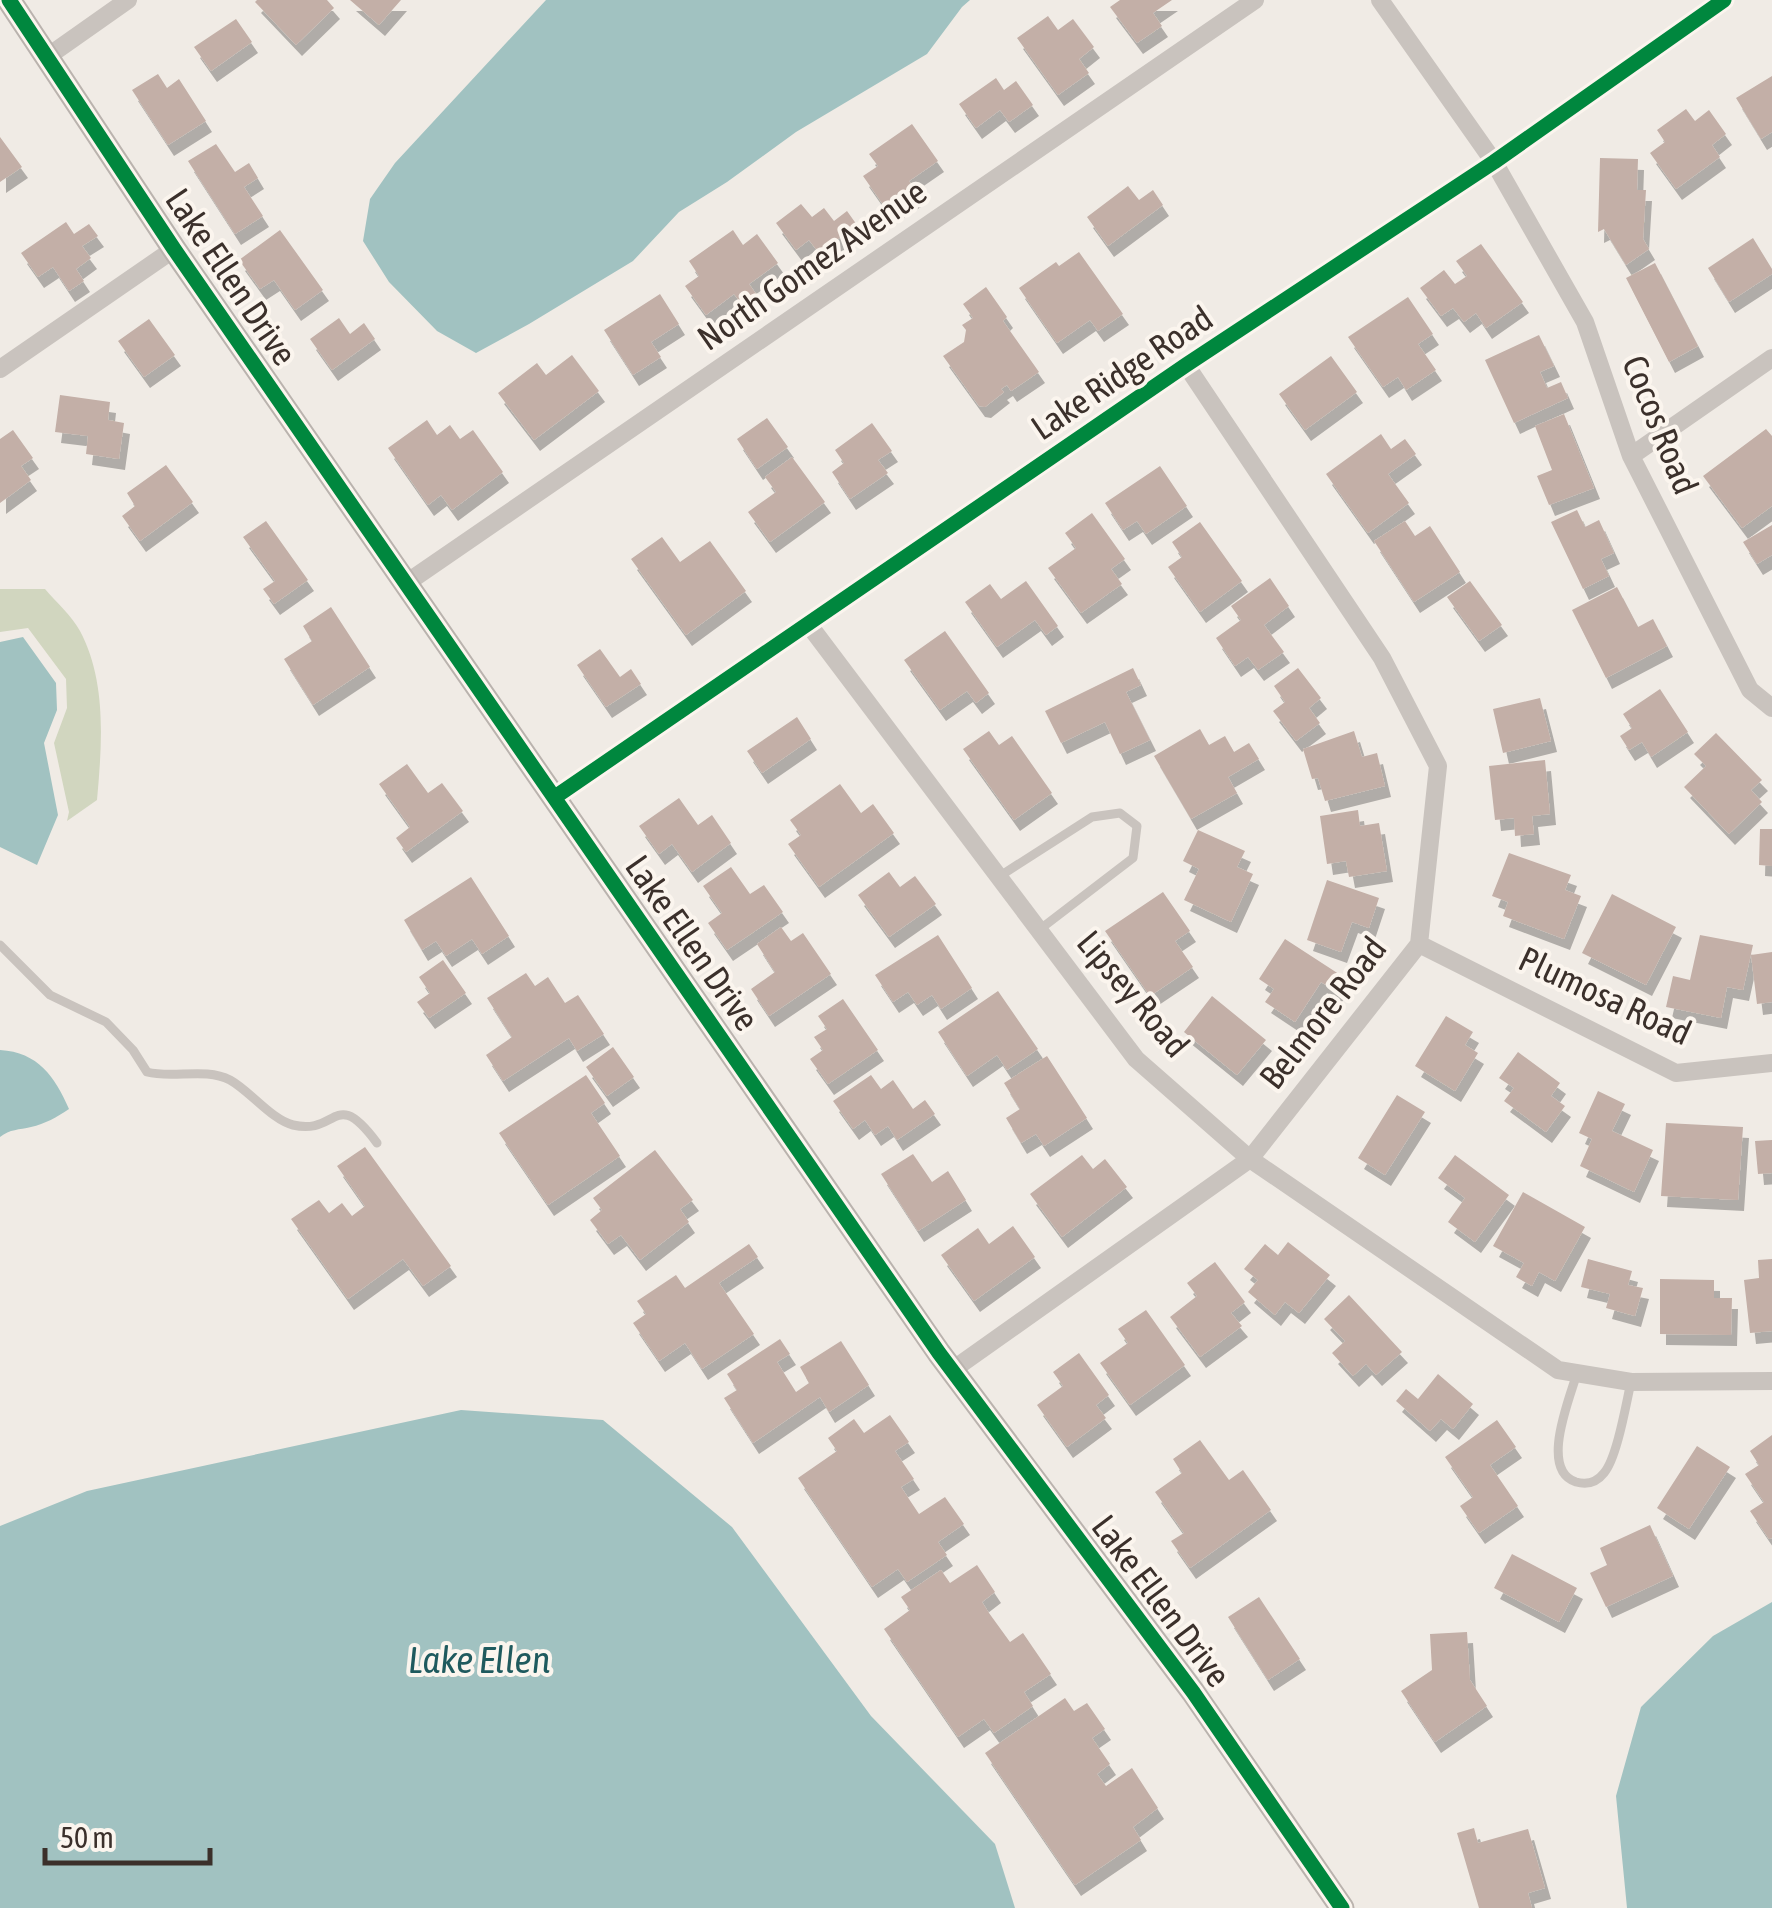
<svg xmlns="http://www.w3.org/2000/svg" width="1772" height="1908" viewBox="0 0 1772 1908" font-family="'Asap Condensed',sans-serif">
<defs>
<filter id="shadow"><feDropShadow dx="6" dy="11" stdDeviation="0" flood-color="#0004"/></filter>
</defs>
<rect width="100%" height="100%" fill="#f0ebe5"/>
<!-- green -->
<path fill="#d1d6bf" d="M0,589H45C56,602 72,616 80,631C107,682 102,744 97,800L67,821L69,812L54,743L67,708L66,679L28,628L0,632Z"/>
<!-- water -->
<path fill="#a1c2c1" d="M546,0H970L962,7L927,54L796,132L727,182L679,212L633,261L529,324L476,353L437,331L389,282L363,241L370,199L395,163Z
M23,637L56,683L57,710L44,743L58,815L37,865L0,847V642Z
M0,1050C38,1052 55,1077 69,1109C57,1117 45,1124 31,1127C19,1130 10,1129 0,1137Z
M461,1410L603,1420L732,1527L871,1716L995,1844L1015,1908H0V1526L87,1491Z
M1772,1602V1908H1627L1616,1796L1641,1707L1713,1636Z"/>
<!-- building -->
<path fill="#c3afa7" filter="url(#shadow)" d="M257,0H327L334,8L296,45L255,2Z
M350,0H401L379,25Z
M1120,0H1172L1153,13L1162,26L1137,43L1110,7Z
M1048,16L1058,30L1073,19L1094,47L1079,59L1089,73L1058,95L1017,38Z
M236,19L252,42L211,71L194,47Z
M158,74L167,88L179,79L206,121L168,145L132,90Z
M1772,76V132L1761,139L1736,98Z
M996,78L1004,90L1016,81L1033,105L1009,122L1000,110L976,128L959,104Z
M1686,109L1695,121L1709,110L1726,134L1712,145L1720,157L1676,189L1650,153L1665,142L1657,130Z
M912,124L938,161L909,181L918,194L889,213L863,176L878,166L869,154Z
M0,137L22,167L0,182Z
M216,144L235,172L249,163L258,178L244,187L263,216L235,234L188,161Z
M1600,158L1638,159L1637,190H1646L1643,239L1649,249L1626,265L1604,229L1598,232Z
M1128,186L1139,200L1153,190L1163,205L1108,246L1087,217Z
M801,204L812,217L824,208L834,221L847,211L857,225L819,253L809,240L796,250L776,223Z
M66,222L74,234L89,224L98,236L82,246L91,258L76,269L84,281L69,291L53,267L38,277L21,253Z
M280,230L323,290L295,310L274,280L260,289L239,260Z
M733,230L743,245L757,234L778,263L749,284L759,298L745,308L734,294L706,315L685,286L699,276L689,261Z
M1753,238L1772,269V274L1729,302L1708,268Z
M1481,244L1523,302L1486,328L1476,313L1464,322L1453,308L1441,316L1420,288L1444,270L1455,284L1467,276L1456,261Z
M1079,252L1123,314L1098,331L1090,320L1057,343L1019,288L1056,262L1059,266Z
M1655,263L1698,346L1669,362L1626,278Z
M986,287L1007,317L1003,321L1039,372L1011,391L1007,385L1001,389L1004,392L985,407L979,406L943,356L964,342L966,330L962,325L973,318L963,304Z
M660,294L679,324L651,342L661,357L633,375L604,330Z
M1408,297L1433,334L1418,344L1436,370L1406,390L1398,377L1383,387L1348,337Z
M339,318L350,334L364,323L375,339L332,370L310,339Z
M149,319L175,355L144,377L118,341Z
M1539,335L1554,366L1540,372L1547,388L1561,382L1568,398L1514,423L1485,360Z
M572,355L599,391L534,440L498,393L537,363L546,375Z
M1331,356L1357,392L1305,430L1279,394Z
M60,395L110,402L108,420L124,423L119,459L86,454L88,436L55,432Z
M1564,414L1594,488L1549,505L1537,476L1552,470L1535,426Z
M767,418L788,447L757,469L737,439Z
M427,420L437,435L450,425L460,439L473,430L503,472L452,510L441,495L428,505L388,448Z
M872,423L892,451L878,460L888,473L850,499L832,472L844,463L835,450Z
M1766,429L1772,436V506L1742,528L1703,476Z
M13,430L33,458L21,466L31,480L0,503V439Z
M1381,434L1391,449L1405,439L1416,454L1388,474L1409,503L1368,533L1326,474Z
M792,457L825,502L770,542L748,512L776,492L765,477Z
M166,465L193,502L140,541L122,516L135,506L127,493Z
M1160,466L1187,506L1146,534L1137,521L1123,530L1105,503Z
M1577,510L1585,527L1599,520L1614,553L1601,559L1609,576L1583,589L1551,522Z
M1092,513L1125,559L1111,569L1122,584L1081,613L1048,568L1076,548L1065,533Z
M266,521L308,580L274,604L263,589L275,581L243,537Z
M1405,521L1415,536L1430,526L1460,572L1414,602L1374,541Z
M1200,522L1242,581L1200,612L1168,567L1182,557L1172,542Z
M1772,525V555L1757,564L1743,542Z
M662,537L680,562L710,541L746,591L686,635L631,559Z
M1270,578L1289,606L1264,625L1284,652L1258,670L1248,657L1235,666L1216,638L1241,620L1231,606Z
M1026,581L1058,626L1046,635L1035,620L997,647L965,602L990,584L1001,599Z
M1470,581L1502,625L1479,641L1447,597Z
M1617,587L1638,627L1653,619L1667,646L1606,678L1572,610Z
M331,607L370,667L313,705L284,659L312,641L303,626Z
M945,631L989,693L976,703L967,691L940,710L904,660Z
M600,649L620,677L631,669L641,684L606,707L577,665Z
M1133,668L1141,685L1126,692L1150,740L1120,754L1105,722L1061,743L1045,711Z
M1298,668L1321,698L1309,708L1320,723L1296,741L1273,711L1285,702L1274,686Z
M1660,689L1688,732L1651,757L1642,742L1629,750L1620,736L1632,728L1623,714Z
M1540,698L1551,741L1503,753L1493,709Z
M797,717L811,739L762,773L747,751Z
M1200,729L1209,745L1225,736L1234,752L1249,743L1259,759L1228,777L1237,793L1191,819L1154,756Z
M989,731L999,745L1012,736L1052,793L1014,820L963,749Z
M1354,731L1362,757L1377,753L1385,786L1325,801L1318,778L1312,779L1303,749Z
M1716,733L1762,780L1751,790L1762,802L1729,834L1684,787L1706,766L1694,754Z
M1545,760L1550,814L1532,816L1534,834L1515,836L1514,818L1495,820L1489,766Z
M407,764L428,793L442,783L463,811L406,852L396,838L410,827L379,784Z
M840,784L861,813L873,804L894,833L819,887L788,844L801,835L790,820Z
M679,798L698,825L712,815L731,843L692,872L672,844L659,854L639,826Z
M1358,810L1360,826L1379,823L1387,871L1349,877L1346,861L1327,864L1320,816Z
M1760,829H1772V866L1759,865Z
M1198,830L1245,851L1237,867L1253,874L1231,922L1184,900L1199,869L1183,861Z
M1509,853L1571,875L1565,890L1581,896L1564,939L1503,916L1508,902L1492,896Z
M731,867L750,894L764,885L783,912L727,950L708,923L722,913L703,886Z
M889,872L900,887L915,876L936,904L889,937L858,895Z
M471,877L509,936L482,954L472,939L446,956L436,941L422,950L404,920Z
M1327,880L1379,898L1369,928L1352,922L1341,952L1307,940Z
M1163,892L1190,931L1175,941L1193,967L1150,996L1105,931Z
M1612,894L1676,927L1646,985L1582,953Z
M781,927L791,941L803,933L831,974L769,1016L751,989L775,972L757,944Z
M938,935L972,988L941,1009L932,995L917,1005L908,992L893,1002L875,975Z
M1700,935L1753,945L1743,990L1727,987L1721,1018L1666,1007L1673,976L1690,980Z
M1285,939L1345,978L1336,991L1321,982L1295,1022L1265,1002L1274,989L1259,979Z
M1772,952V1002L1757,1004L1751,955Z
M443,960L466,993L429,1018L417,1002L430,993L419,977Z
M526,973L535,986L548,977L565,1003L578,995L604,1034L577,1051L569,1038L503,1081L486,1055L512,1037L487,998Z
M998,991L1038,1049L1007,1070L997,1055L967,1076L938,1032Z
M1212,996L1266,1040L1237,1075L1184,1032Z
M843,999L878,1050L828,1084L810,1059L823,1050L814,1037L827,1029L818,1016Z
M1446,1016L1473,1032L1465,1045L1478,1053L1455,1091L1415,1066Z
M613,1047L634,1077L607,1096L586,1067Z
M1518,1052L1560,1083L1551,1096L1565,1106L1546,1132L1504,1101L1514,1088L1499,1078Z
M1047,1056L1087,1118L1044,1146L1036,1134L1021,1143L1006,1118L1020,1109L1004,1083Z
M586,1075L605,1103L591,1113L620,1156L548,1205L499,1133Z
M871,1075L881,1089L893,1080L913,1109L925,1100L935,1114L897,1140L888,1126L875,1135L865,1120L853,1129L833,1101Z
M1598,1091L1625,1104L1612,1131L1653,1150L1634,1192L1580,1166L1592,1139L1579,1133Z
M1397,1095L1425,1112L1385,1175L1358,1158Z
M1666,1123L1743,1127L1738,1200L1661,1196Z
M1772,1140V1173L1758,1174L1755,1141Z
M365,1147L451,1266L423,1286L403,1259L348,1299L291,1219L319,1200L329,1213L342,1203L352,1216L365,1206L337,1166Z
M655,1150L693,1200L680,1209L689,1222L640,1260L621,1235L608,1244L590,1220L602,1210L593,1198Z
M913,1154L932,1182L948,1171L966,1200L918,1231L881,1174Z
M1082,1155L1093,1169L1105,1159L1127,1187L1062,1237L1030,1194Z
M1455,1155L1509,1195L1475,1242L1448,1222L1465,1198L1438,1178Z
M1523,1192L1585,1227L1555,1281L1539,1272L1532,1286L1516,1277L1524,1263L1493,1246Z
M1013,1226L1035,1257L974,1301L941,1255L978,1228L989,1244Z
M1288,1242L1330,1275L1299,1313L1285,1302L1275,1315L1248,1292L1258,1280L1244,1269L1265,1244L1278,1255Z
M749,1244L758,1257L719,1283L754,1334L702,1369L685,1343L659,1361L633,1323L646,1314L637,1301L676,1275L685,1288Z
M1588,1259L1632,1271L1628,1285L1643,1288L1635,1316L1606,1308L1610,1294L1581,1287Z
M1772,1259V1331L1750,1333L1744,1280L1759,1278L1758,1260Z
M1215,1262L1245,1302L1231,1313L1242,1326L1200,1357L1170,1317L1197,1296L1187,1283Z
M1660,1279L1714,1280V1298H1732L1731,1335L1660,1334Z
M1349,1295L1402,1352L1376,1375L1366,1364L1353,1376L1332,1353L1345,1341L1324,1319Z
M1146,1310L1185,1365L1130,1405L1100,1363L1128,1343L1118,1329Z
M780,1339L790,1354L777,1362L796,1392L809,1383L800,1367L841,1341L869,1385L829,1412L820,1397L753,1443L724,1398L737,1390L727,1374Z
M1079,1353L1109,1395L1096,1405L1106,1418L1067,1447L1037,1405L1063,1386L1053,1372Z
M1438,1374L1473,1404L1453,1429L1441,1419L1430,1431L1396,1401L1406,1389L1418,1399Z
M890,1415L909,1442L895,1451L914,1479L901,1487L919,1514L945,1497L964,1524L938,1542L947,1555L907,1582L898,1569L872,1587L798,1478L837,1451L828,1438L854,1419L864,1433Z
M1497,1420L1516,1447L1490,1465L1518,1506L1479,1533L1460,1506L1473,1497L1445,1457Z
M1772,1435V1538L1769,1539L1750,1511L1764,1502L1745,1474L1759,1465L1750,1451Z
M1200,1440L1229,1480L1243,1470L1271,1510L1190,1568L1171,1541L1184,1533L1155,1492L1182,1473L1173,1459Z
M1697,1446L1730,1467L1689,1529L1657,1508Z
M1650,1525L1673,1576L1606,1607L1590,1573L1607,1565L1600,1548Z
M1512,1554L1577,1588L1559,1622L1494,1588Z
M977,1565L995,1592L982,1602L989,1613L1010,1642L1023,1633L1051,1674L1024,1692L1033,1706L994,1733L984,1719L958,1737L884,1629L910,1610L901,1597L941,1570L950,1583Z
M1259,1597L1300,1659L1268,1680L1228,1617Z
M1467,1632L1470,1680L1487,1706L1435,1742L1401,1691L1432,1670L1430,1634Z
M1065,1698L1074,1711L1087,1703L1105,1729L1092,1738L1110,1764L1097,1774L1106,1786L1132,1768L1158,1808L1133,1827L1141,1840L1075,1885L985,1753Z
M1474,1828L1478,1843L1528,1829L1545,1888L1528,1893L1532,1908H1479L1457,1833Z"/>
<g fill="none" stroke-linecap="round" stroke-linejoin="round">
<!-- lane -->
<path stroke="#c9c3be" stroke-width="9" d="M1000,876L1092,817L1120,813L1137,826L1133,858L1039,930
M0,945L50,995L106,1022L133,1050L147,1072C173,1079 205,1067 230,1080C250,1091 272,1120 293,1125C338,1136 334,1085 377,1143
M1577,1373C1570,1398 1539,1470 1576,1482C1587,1485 1597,1482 1604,1473C1617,1458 1626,1404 1631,1382"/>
<!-- street -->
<path stroke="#c9c3be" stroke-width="18" d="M1380,0L1494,162L1585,322L1631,456L1750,690L1772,708
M47,57L128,0
M0,369L174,249
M1631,456L1772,358
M405,584L1255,0
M809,625L1136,1059L1250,1159L1558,1370L1631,1382L1772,1381
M555,797L1186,365L1494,162L1724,0
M1419,944L1676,1073L1772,1063
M951,1371L1250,1159L1419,944L1438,766L1382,658L1186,365"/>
<!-- secondary -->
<path stroke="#bab3ae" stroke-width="25" d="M9,0L174,249L939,1353L1193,1692L1342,1908"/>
<defs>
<path id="cycleway" d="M9,0L174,249L939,1353L1193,1692L1342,1908
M555,797L1186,365L1494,162L1724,0"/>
</defs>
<!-- cycleway casing -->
<use href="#cycleway" stroke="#fbf5ee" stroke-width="21"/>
<!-- cycleway -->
<use href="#cycleway" stroke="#00873e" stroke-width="15"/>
</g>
<g text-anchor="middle" stroke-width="8" stroke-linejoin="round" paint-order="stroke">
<!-- street labels -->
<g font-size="35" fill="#3b302b" stroke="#fbf5ee">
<text transform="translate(812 265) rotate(-35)" y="12">North Gomez Avenue</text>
<text transform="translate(231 277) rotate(56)" y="12">Lake Ellen Drive</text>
<text transform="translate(1122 373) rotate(-34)" y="12">Lake Ridge Road</text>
<text transform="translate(1660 425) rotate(68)" y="12">Cocos Road</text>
<text transform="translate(692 943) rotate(55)" y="12">Lake Ellen Drive</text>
<text transform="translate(1133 994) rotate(50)" y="12">Lipsey Road</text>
<text transform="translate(1605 996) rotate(25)" y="12">Plumosa Road</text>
<text transform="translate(1323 1013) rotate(-52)" y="12">Belmore Road</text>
<text transform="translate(1161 1601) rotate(53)" y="12">Lake Ellen Drive</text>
</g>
<!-- water labels -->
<g font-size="38" font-style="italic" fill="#1f5a5e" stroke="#fbf5ee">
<text x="479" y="1673">Lake Ellen</text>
</g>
</g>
<!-- scale -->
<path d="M45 1848v15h165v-15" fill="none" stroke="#3b302b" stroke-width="5"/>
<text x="60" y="1848" font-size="30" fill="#3b302b" stroke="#fbf5ee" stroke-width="8" paint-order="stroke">50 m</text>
</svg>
